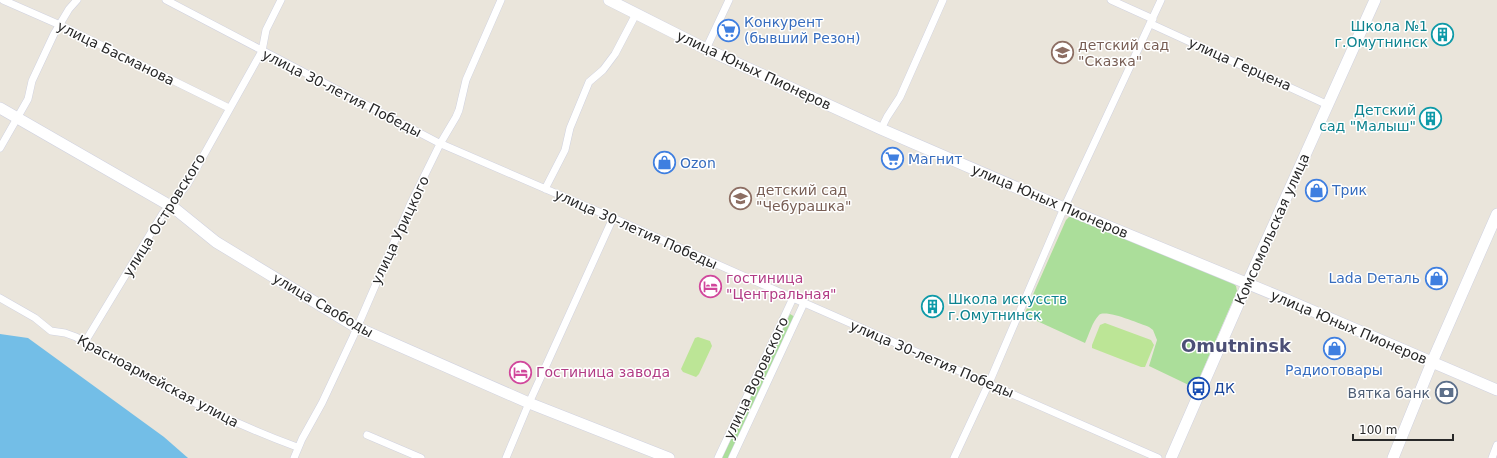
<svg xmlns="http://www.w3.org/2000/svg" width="1497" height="458" viewBox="0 0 1497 458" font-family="'DejaVu Sans',sans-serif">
<rect width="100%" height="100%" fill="#eae5db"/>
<!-- green -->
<path fill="#abde9a" d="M1072,216L1233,283L1236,286L1237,291L1195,388L1149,366L1157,340L1153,330L1149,327C1140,324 1106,309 1099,315C1092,322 1089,335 1085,343L1024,315L1066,220L1069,217Z
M790,314L795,317L729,458H722Z"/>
<!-- pitch -->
<path fill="#bce596" d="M1105,323L1151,340L1154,345L1145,367H1141L1092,348V345L1100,325Z
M698,337L710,341L712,346L699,374L696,377L683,372L681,369L695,338Z"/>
<!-- water -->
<path fill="#73bee7" d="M0,334L28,338L164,437L188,458H0Z"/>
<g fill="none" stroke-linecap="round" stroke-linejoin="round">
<defs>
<path id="street" d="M3,0L60,25L229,108
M166,0L439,143L613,218L793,298L1158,458
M1111,0L1153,19
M1151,24L1328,105
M706,49L729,0
M881,129L887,117L900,97L943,0
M0,148L28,99L32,81L54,34L69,9L77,0
M545,189L565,150L570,128L589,82L603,70L615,54L636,14
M0,298L35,318L51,331L65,333L76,337C147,380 220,419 297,447
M85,342L163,213L187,185L262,51L266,30L281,0
M367,435L421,458
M294,458L302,439L322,403L353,337L411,203L440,144L456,117L459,110L466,80L501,0
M506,458L529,403L613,218
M718,458L793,298
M732,458L804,303
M954,458L989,383L1064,208L1161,0
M1492,458L1497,445"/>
<path id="secondary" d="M609,0L706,49L881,129L1064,208L1285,299L1497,390
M0,108L174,208L216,242L356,327L529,403L669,458
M1171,458L1247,284L1375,0
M1393,458L1432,362L1497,214"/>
</defs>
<!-- street casing -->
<use href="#street" stroke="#d0d2e0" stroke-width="8"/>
<!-- secondary casing -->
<use href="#secondary" stroke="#d0d2e0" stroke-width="12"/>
<!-- street -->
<use href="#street" stroke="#fff" stroke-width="7"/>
<!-- secondary -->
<use href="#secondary" stroke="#fff" stroke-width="11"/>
</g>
<!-- icons -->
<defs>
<symbol id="supermarket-ring" viewBox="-11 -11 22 22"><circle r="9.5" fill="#fff" stroke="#3f7fe0" stroke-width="1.5"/><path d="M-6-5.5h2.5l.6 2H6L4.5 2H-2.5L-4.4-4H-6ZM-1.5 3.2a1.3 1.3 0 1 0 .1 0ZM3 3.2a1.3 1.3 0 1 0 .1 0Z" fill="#3f7fe0"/></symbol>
<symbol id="building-ring" viewBox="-11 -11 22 22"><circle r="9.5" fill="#fff" stroke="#0f9aa8" stroke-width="1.5"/><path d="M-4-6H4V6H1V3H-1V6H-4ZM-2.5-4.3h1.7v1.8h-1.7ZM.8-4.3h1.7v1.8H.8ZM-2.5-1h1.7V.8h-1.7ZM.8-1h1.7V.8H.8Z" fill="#0f9aa8"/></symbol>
<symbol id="school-ring" viewBox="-11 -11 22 22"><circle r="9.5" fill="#fff" stroke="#8d6e63" stroke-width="1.5"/><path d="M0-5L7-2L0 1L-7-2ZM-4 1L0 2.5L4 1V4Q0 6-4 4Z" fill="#8d6e63"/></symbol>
<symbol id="shop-ring" viewBox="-11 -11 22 22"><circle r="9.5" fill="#fff" stroke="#3f7fe0" stroke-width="1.5"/><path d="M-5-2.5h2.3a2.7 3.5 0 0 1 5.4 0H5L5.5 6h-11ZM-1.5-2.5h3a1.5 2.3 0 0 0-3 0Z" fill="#3f7fe0"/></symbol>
<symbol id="hotel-ring" viewBox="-11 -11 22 22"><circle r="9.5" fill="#fff" stroke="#d1479c" stroke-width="1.5"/><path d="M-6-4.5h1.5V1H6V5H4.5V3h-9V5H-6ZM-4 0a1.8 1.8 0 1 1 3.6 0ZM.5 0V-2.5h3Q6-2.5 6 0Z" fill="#d1479c"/></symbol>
<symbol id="bus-ring" viewBox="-11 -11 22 22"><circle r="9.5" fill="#fff" stroke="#1a4fb4" stroke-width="1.5"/><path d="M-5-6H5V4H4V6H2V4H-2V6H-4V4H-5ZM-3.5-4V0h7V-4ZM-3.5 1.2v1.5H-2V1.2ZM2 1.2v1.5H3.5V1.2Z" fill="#1a4fb4"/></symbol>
<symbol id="bank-ring" viewBox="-11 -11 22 22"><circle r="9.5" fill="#fff" stroke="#5c6f8a" stroke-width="1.5"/><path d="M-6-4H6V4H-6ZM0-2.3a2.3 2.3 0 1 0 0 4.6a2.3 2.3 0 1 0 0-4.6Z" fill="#5c6f8a"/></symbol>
</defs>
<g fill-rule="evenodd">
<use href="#supermarket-ring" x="716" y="18" width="25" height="25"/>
<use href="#building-ring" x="1430" y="22" width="25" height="25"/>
<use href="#school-ring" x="1050" y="40" width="25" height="25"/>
<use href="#building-ring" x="1418" y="106" width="25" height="25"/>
<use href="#supermarket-ring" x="880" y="146" width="25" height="25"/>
<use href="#shop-ring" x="652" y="150" width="25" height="25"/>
<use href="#shop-ring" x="1304" y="178" width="25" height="25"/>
<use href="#school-ring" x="728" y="186" width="25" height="25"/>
<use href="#shop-ring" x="1424" y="266" width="25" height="25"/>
<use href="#hotel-ring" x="698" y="274" width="25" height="25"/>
<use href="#building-ring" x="920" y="294" width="25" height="25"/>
<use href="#shop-ring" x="1322" y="336" width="25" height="25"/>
<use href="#hotel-ring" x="508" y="360" width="25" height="25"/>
<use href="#bus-ring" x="1186" y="376" width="25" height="25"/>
<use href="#bank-ring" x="1434" y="380" width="25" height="25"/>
</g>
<g text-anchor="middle" stroke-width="3" stroke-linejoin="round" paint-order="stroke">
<!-- shop labels -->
<g font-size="14" fill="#366cbe" stroke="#fff" text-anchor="start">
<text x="744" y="27">Конкурент<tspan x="744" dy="16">(бывший Резон)</tspan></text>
<text x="908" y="164">Магнит</text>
<text x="680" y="168">Ozon</text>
<text x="1332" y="195">Трик</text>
<text x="1420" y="283" text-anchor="end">Lada Dеталь</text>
<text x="1334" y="375" text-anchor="middle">Радиотовары</text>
</g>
<!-- culture labels -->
<g font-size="14" fill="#0d838f" stroke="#fff" text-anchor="end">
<text x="1428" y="31">Школа №1<tspan x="1428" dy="16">г.Омутнинск</tspan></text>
<text x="1416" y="115">Детский<tspan x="1416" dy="16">сад "Малыш"</tspan></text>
<text x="948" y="304" text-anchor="start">Школа искусств<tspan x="948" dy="16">г.Омутнинск</tspan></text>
</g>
<!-- education labels -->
<g font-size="14" fill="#785e54" stroke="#fff" text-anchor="start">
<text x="1078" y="50">детский сад<tspan x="1078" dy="16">"Сказка"</tspan></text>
<text x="756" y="195">детский сад<tspan x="756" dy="16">"Чебурашка"</tspan></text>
</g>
<!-- street labels -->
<g font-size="14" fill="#282828" stroke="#fff">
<text transform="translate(116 53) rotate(26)" y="5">улица Басманова</text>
<text transform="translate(1240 64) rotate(24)" y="5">улица Герцена</text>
<text transform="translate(754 70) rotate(25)" y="5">улица Юных Пионеров</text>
<text transform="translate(342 93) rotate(27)" y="5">улица 30-летия Победы</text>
<text transform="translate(1050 201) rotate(23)" y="5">улица Юных Пионеров</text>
<text transform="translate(164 215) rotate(-58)" y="5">улица Островского</text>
<text transform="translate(636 229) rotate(24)" y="5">улица 30-летия Победы</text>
<text transform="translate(1272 229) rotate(-66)" y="5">Комсомольская улица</text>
<text transform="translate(400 230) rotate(-65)" y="5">улица Урицкого</text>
<text transform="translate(323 305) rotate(30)" y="5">улица Свободы</text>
<text transform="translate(1349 327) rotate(23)" y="5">улица Юных Пионеров</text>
<text transform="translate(932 359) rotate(23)" y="5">улица 30-летия Победы</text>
<text transform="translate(756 378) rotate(-65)" y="5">улица Воровского</text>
<text transform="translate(158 381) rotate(28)" y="5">Красноармейская улица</text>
</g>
<!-- hotel labels -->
<g font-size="14" fill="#b23c85" stroke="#fff" text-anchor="start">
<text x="726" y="283">гостиница<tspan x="726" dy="16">"Центральная"</tspan></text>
<text x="536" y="377">Гостиница завода</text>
</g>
<!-- transit labels -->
<g font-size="14" fill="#164399" stroke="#fff" text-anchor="start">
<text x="1214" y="393">ДК</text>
</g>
<!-- service labels -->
<g font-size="14" fill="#4e5e75" stroke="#fff" text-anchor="end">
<text x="1430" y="398">Вятка банк</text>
</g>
<!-- district labels -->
<g font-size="18" font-weight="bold" fill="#4c4f76" stroke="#fff">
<text x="1236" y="352">Omutninsk</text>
</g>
</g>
<!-- scale -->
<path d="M1353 434v6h100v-6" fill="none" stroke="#282828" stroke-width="2"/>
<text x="1359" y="434" font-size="12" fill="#282828" stroke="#ffffff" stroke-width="3" paint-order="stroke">100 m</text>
</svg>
